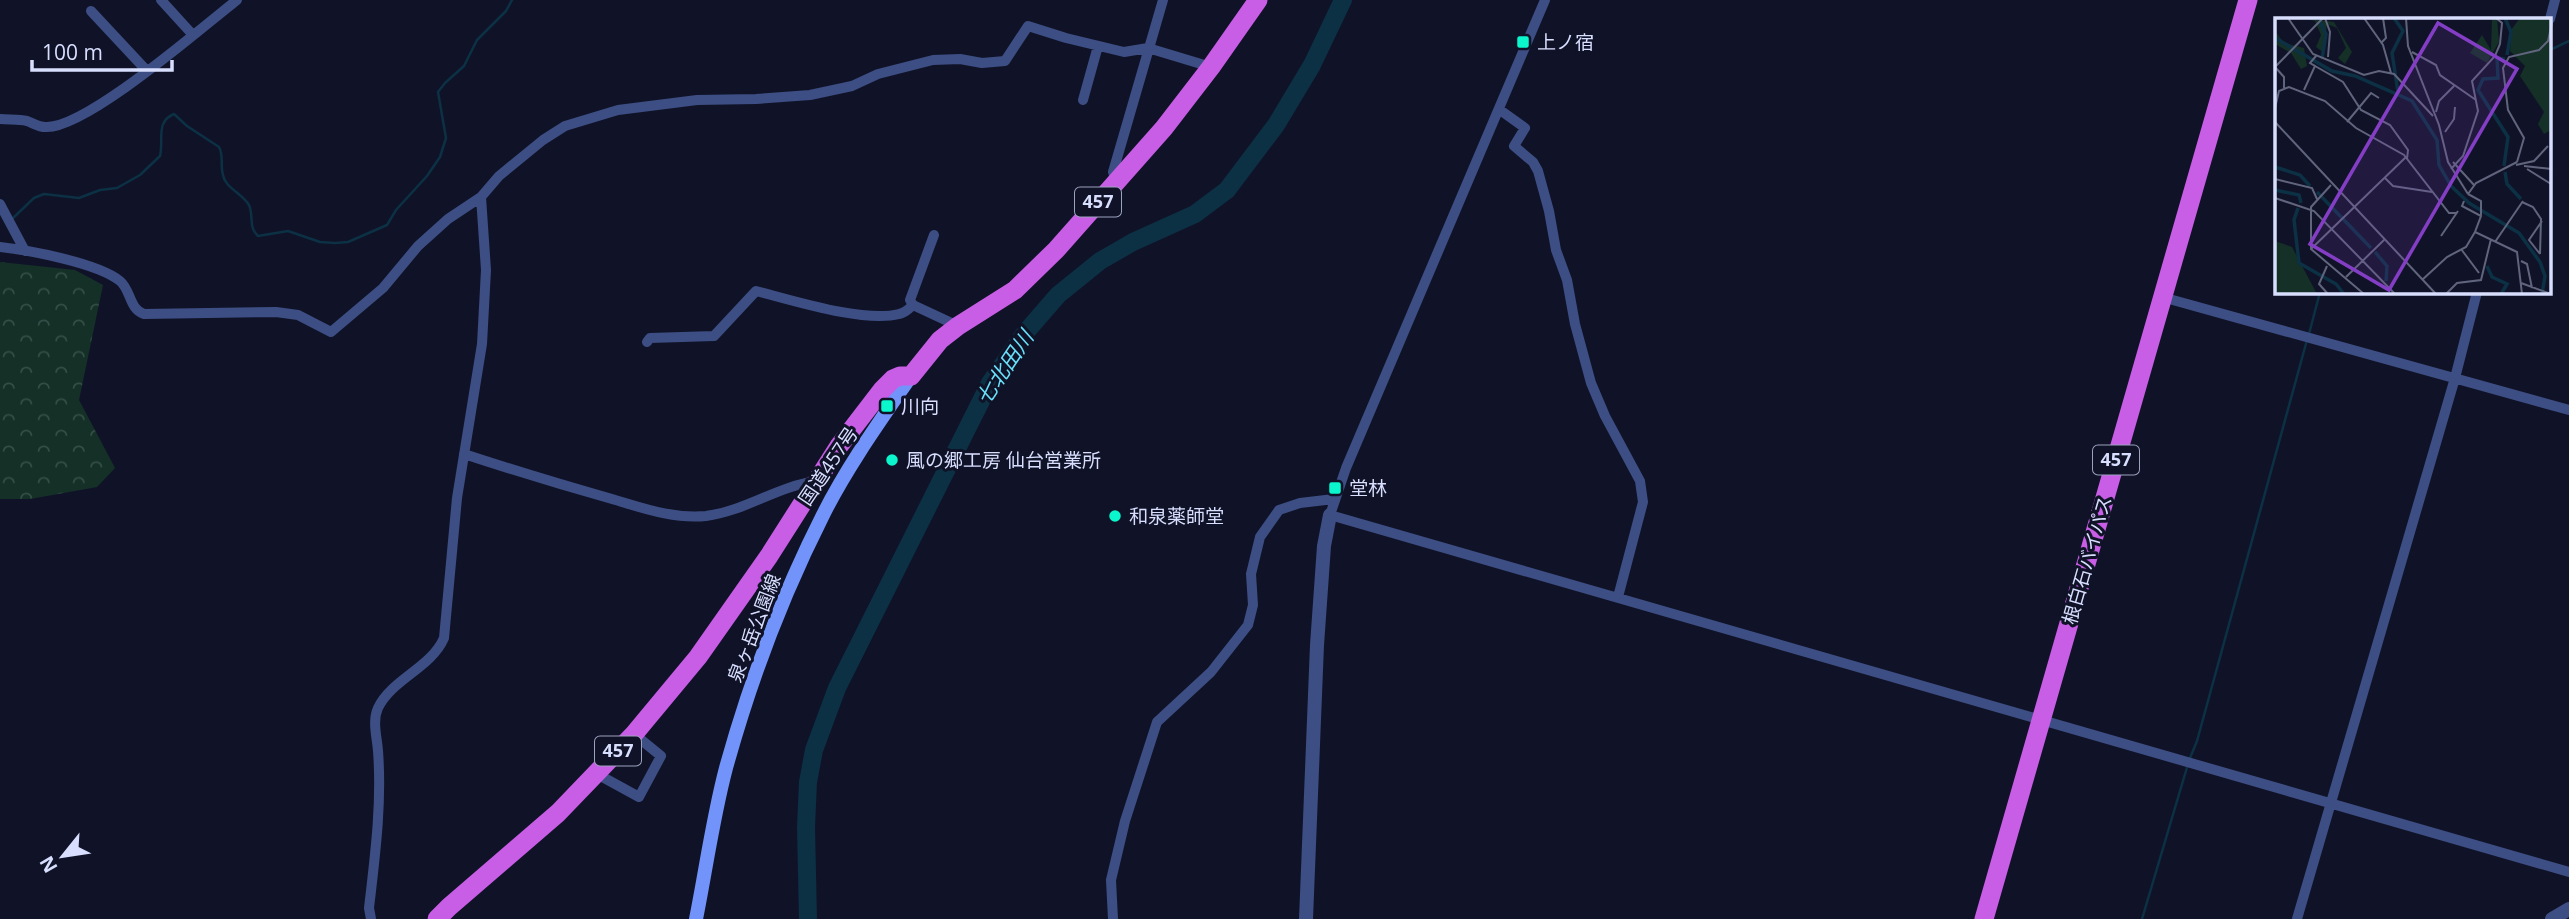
<svg xmlns="http://www.w3.org/2000/svg" width="2569" height="919" viewBox="0 0 2569 919" font-family="'Open Sans','Noto Sans JP',sans-serif">
<defs>
<pattern id="forest-crowns" width="20" height="18" patternUnits="userSpaceOnUse" patternTransform="scale(1.75)"><rect width="20" height="18" fill="#143027"/><path d="M2 6a3 3 0 1 1 6 0M12 15a3 3 0 1 1 6 0" fill="none" stroke="#354e47"/></pattern>
</defs>
<rect width="100%" height="100%" fill="#101327"/>
<!-- forest -->
<path fill="url(#forest-crowns)" d="M0,262L75,270L103,285L79,400L115,468L97,487L30,499H0Z"/>
<g fill="none" stroke-linecap="round" stroke-linejoin="round">
<!-- stream -->
<path stroke="#0c3044" stroke-width="2.5" d="M2550,50L2569,41
M13,218L34,198L44,194L79,198L100,190L117,188L140,175L160,156C164,140 155,122 174,114L187,126L219,147C224,156 220,165 223,175C225,188 242,193 249,205C254,216 248,227 258,236L288,231L320,242L335,243L348,242L387,225L396,210L427,176L440,157L446,138L438,92L445,83L464,66L477,40L506,11L512,0
M2309,334L2320,292
M2190,758L2197,741L2307,340
M2142,919L2188,764"/>
<!-- river -->
<path stroke="#0c3044" stroke-width="18" d="M808,919L806,827L808,782L814,750L837,688L990,383L1025,333L1058,295L1100,261L1133,242L1195,214L1227,190L1276,125L1312,65L1343,0"/>
<!-- minor -->
<path stroke="#3d4e84" stroke-width="10" d="M161,0L192,34
M1545,0L1346,468L1330,515L2569,872
M91,11L147,71
M2550,19L2555,0
M1083,100L1098,46
M1500,110L1525,128L1514,146L1533,162L1538,171L1549,211L1556,250L1567,280L1575,324L1591,383L1605,416L1640,481L1643,502L1618,597
M0,119C9,120 18,119 27,121C33,123 40,128 47,127C88,127 201,28 237,0
M1116,181L1113,172L1163,0
M0,204L25,251
M934,235L910,300L913,305L958,326
M0,247C28,250 98,263 120,281C131,290 129,309 144,314L276,312L298,315L331,332L383,288L418,246L448,219L481,197L499,176L543,140L565,126L618,110L697,100L756,99L810,95L852,86L878,74L933,60L960,59L982,63L1005,61L1028,26L1066,38L1124,52L1148,48L1211,67
M2162,297L2569,410
M647,342L650,338L714,336L756,291C792,300 863,323 899,314C905,313 909,309 913,305
M464,454C513,470 562,485 612,499C643,508 672,519 706,516C745,511 778,486 817,481
M597,774L639,797L661,756L634,734
M371,919L369,908C375,856 382,804 378,751C377,737 372,721 378,708C392,679 431,668 444,638L457,498L482,344L486,270L481,197
M1113,919L1111,880L1125,821L1157,722L1211,672L1248,625L1253,605L1251,574L1260,537L1279,510L1300,503L1334,499
M2297,919L2455,378L2477,292"/>
<!-- tertiary -->
<path stroke="#3d4e84" stroke-width="14" d="M1306,919L1317,645L1324,546L1330,515
M2552,919L2569,909"/>
<!-- secondary -->
<path stroke="#7294fa" stroke-width="14" d="M696,919C706,869 713,817 726,768C750,681 782,596 823,515C847,467 880,421 911,376"/>
<!-- trunk -->
<path stroke="#c85de6" stroke-width="19" d="M437,919L449,907L558,813L634,734L698,657L769,556L839,446L882,390L893,379L900,376H911L940,340L958,326L1015,290L1056,250L1164,128L1211,67L1258,0
M1984,919L2248,0"/>
</g>
<!-- markers -->
<g fill="#0bf6cc" stroke="#101327" stroke-width="2.5">
<rect x="1516" y="35" width="14" height="14" rx="3.5"/>
<rect x="880" y="399" width="14" height="14" rx="3.5"/>
<circle cx="892" cy="460" r="7"/>
<rect x="1328" y="481" width="14" height="14" rx="3.5"/>
<circle cx="1115" cy="516" r="7"/>
</g>
<g text-anchor="middle" stroke-width="6" stroke-linejoin="round" paint-order="stroke">
<!-- shield labels -->
<g fill="#101327" stroke="#9ca1be" stroke-width="2">
<rect x="1075" y="187.5" width="46" height="29" rx="5"/>
<rect x="2093" y="445.5" width="46" height="29" rx="5"/>
<rect x="595" y="736.5" width="46" height="29" rx="5"/>
</g>
<g font-size="18" font-weight="bold" fill="#d8defe">
<text x="1098" y="208">457</text>
<text x="2116" y="466">457</text>
<text x="618" y="757">457</text>
</g>
<!-- poi labels -->
<g font-size="19" fill="#d8defe" stroke="#101327" text-anchor="start">
<text x="1537" y="49">上ノ宿</text>
<text x="901" y="413">川向</text>
<text x="906" y="467">風の郷工房 仙台営業所</text>
<text x="1349" y="495">堂林</text>
<text x="1129" y="523">和泉薬師堂</text>
</g>
<!-- street labels -->
<g font-size="19" fill="#d8defe" stroke="#101327">
<text transform="translate(828 466) rotate(-56)" y="7">国道457号</text>
<text transform="translate(2087 560) rotate(-74)" y="7">根白石バイパス</text>
<text transform="translate(754 628) rotate(-69)" y="7">泉ヶ岳公園線</text>
</g>
<!-- water labels -->
<g font-size="21" font-style="italic" fill="#69dffa" stroke="#101327">
<text transform="translate(1005 368) rotate(-56)" y="7">七北田川</text>
</g>
</g>
<!-- overview -->
<g transform="translate(2275 18)">
<rect width="276" height="276" fill="#101327"/>
<path d="M28,0L59,4L77,34L70,46L63,40L71,30L62,10L52,6L48,34L41,29L46,17L40,3ZM217,0H222L224,24L212,45L195,35L207,17L216,32ZM245,0H276V112L269,116L263,106L269,94L245,58L250,48L235,33L236,12ZM0,13L9,25L29,30L32,48L26,51L16,35L0,26ZM0,223L17,229L42,276H0Z" fill="#143027"/>
<path fill="none" stroke="#0c3044" stroke-width="3.5" d="M119,0L128,13L117,35L123,74M230,0L236,14L232,37M45,4L51,16L47,41M0,20L57,53L80,58L137,83L162,122L164,147L176,168L194,185L244,215L265,244L270,258L267,276M229,148L233,119L203,72L208,61L223,60L222,40L230,41M0,149L25,157L35,168M230,154L232,166L246,181M0,172L24,177L26,185M42,174L96,230M23,190L19,202L24,245L61,266L69,276M100,234L112,248L111,263M212,248L217,259L232,266L226,276"/>
<path fill="none" stroke="#60647d" stroke-width="2" d="M13,0L38,36L89,57L104,53L119,56L158,98M50,0L55,14L53,39M89,0L108,27L116,55M131,0L133,28L164,107L173,144L193,176M107,24L111,20L108,0M137,34L161,47L165,57L201,82M40,48L68,64L86,92L115,107L133,132L132,141M0,49L9,59V70M0,49L48,0M29,72L40,48L35,45L41,38M0,90L4,73L14,69L50,83L81,110L129,137L174,195H181M161,94L164,83L179,68M0,104L161,276M72,104L96,75L104,80M170,114L179,101L180,89M178,144L199,167M242,144L249,120L233,92L228,50L234,39L264,32L273,23L277,5M241,147L259,143L273,128M249,148L277,151M176,151L188,138L203,93L197,63L220,38L225,26L227,5L221,0M252,151L276,166M110,160L118,168L157,174M0,161L37,170L42,181M56,167L36,189V231L89,276M193,176L206,183V197M193,176L201,165L242,144M0,180L39,193L120,276M189,183L187,188L206,198L200,214L242,234L247,276M247,184L258,189L266,201L265,236M166,218L183,193M220,224L248,183M36,231L131,139M186,231L204,255M265,236L254,222L267,203M246,243L252,246L257,270M52,248L44,266L53,276M71,259L109,222M147,262L172,239L191,229L200,214M246,265L276,276M171,276L182,265L206,262L216,221"/>
<path fill="#843ec5" fill-opacity="0.15" stroke="#843ec5" stroke-width="3.5" d="M163,5L242,51L114,272L35,226Z"/>
<rect width="276" height="276" fill="none" stroke="#d8defe" stroke-width="3.5"/>
</g>
<!-- north arrow -->
<g transform="translate(63 856) rotate(240)" stroke="#101327" stroke-width="5" paint-order="stroke">
<path d="M0-5L12 26L0 18L-12 26Z" fill="#d8defe"/>
<text y="-10" font-size="19" font-weight="bold" text-anchor="middle" fill="#d8defe">N</text>
</g>
<!-- scale -->
<path d="M32 60v10h140v-10" fill="none" stroke="#d8defe" stroke-width="3.5"/>
<text x="42" y="60" font-size="21" fill="#d8defe" stroke="#101327" stroke-width="5" paint-order="stroke">100 m</text>
</svg>
